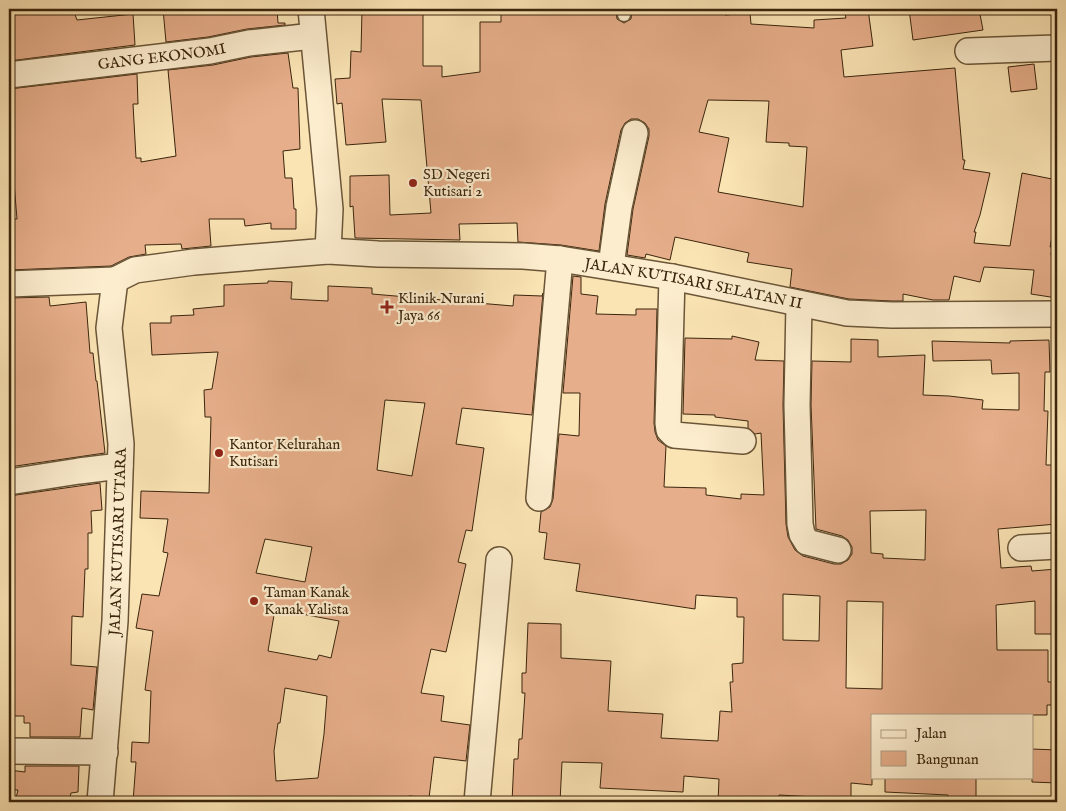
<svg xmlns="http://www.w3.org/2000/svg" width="1066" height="811" viewBox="0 0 1066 811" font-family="'IM FELL English',serif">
<rect width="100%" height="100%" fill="#fbe4b4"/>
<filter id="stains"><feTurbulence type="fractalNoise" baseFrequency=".004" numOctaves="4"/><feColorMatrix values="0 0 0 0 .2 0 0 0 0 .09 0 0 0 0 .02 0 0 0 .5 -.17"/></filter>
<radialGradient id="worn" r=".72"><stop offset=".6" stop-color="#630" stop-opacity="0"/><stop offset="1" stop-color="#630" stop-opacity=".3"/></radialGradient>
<!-- building -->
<path fill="#e6ae8a" stroke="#3a250d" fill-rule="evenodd" d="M9,9H73L77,20L133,14L135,45L9,61Z
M163,9H277L278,23H285V25L247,29L208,37L166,42Z
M362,9H423V66H442V77L480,72V22H501V9H616L617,19L624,23L631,19L632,9H726L725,15L750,13L751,24L814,28V20L846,18L844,9H868L873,46L841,50L844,77L955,68L963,160H965L963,169L990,173L980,215L974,232H976L974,243L1010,246L1022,173L1057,180V210L1050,247H1052L1051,255L1057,256V298L1031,294L1034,270L984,267L980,282L954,276L949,300H933L903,294V301H892L849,299L790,287L792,269L747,262L749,253L675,237L670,260L646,254L645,258L627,255L633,209L649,136V129L645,123L638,119H631L625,123L621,130L605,204L599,251L561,245L518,242L517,223L459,224L460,240L355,238L353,206L350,207V176L389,175L390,215L431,213L421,100L382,99L386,142L346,145L342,103L337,104L335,79L350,78L351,51L361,52ZM708,100L769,101L766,142L789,143V146L807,147L803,207L718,192L729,138L699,132Z
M909,9H979L983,30L913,40Z
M288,53L293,88H298L300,149L283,151L285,178H292L294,209H296V229H271V223L245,226L244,219H209L211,246L182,249L181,244L145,245L146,254L129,257L111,266L9,270V219H17L9,122V89L137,74L138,104H133L136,158H141V162L176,156L168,70L213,65L251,57Z
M1034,64L1037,89L1011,92L1008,67Z
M573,276L581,277V294L598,296L596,314L636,315V309H657L654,423L655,432L658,440L666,446L664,487L706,488V495L741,499V494L764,495L761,433L755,434L748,428V421L715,417V415L683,414L685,338L732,339V336L759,342L755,360L784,361L783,405L786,524L788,537L795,550L803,556L834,564H841L848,560L852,554V547L848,540L842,536L816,529L811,405L812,361L851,362V339L878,340V357L925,355L923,395L949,396L983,400L982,409L1019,410V373L992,374L991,360L933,361L932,341L1010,343V341L1049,340L1050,372H1045L1044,411H1048L1046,465H1053L1057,524L998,529L1001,568L1031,566L1032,571L1057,569V634H1035V601L996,605L997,650H1048V682H1057V705H1047V715H872V785L851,783V799L779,795L778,802H718L719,779L684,776L683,792L600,788L602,763L562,762L560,802H512L514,759H518L519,739H522L525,693H522V673H526L528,623L561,624V658L611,661L608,711L663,714L661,738L718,741L720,711L732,712L730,682H733L732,664L743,663L744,617H737V598L696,595L695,609L576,591L580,564L544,559L547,533L539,532L541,512L550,507L553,499L559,434L579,436L580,393H563ZM926,510L925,560L883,558V554L871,553L870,511ZM783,594L820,596L819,641L783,640ZM847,601L883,602L882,689L846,688Z
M268,281L292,282L291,299L328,301V286L372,288V294L513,306L514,295L542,296L543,293L532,415L462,408L456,444L484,448L472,531L466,530L458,562L466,564L446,652L431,649L421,693L444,696L441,721L470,725L466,761L434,757L429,798L409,796L408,802H133L136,762H131L132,742L149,743L151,691L145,690L153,631L136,628L142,594L159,596L168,553L163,552L168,519L140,518L141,491L209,493L211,417H205L204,390L212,389L218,352L152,355L150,323H171V316L194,315L193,309L224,306V285L268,283ZM385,400L425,403L412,476L377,470ZM265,539L312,547L305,582L256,573ZM275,609L339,621L331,658L319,655L317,660L268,651ZM285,688L327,696L324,734L318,778L276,781L274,751L278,723H280Z
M49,297L50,306L86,302L90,353H93L96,381H97L105,453L9,467V298Z
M100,483L102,510L91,511L92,533H88V569H85L83,617L72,616L71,665L97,667L93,710L82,708L80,737H30V723H24V716H9V671H13L14,617H9V581H10L9,496Z
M1032,749L1057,750V783L1032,782Z
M25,766H79L78,792L71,793L69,802H15L18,790H9V770L25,772Z
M885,777H976V802H948V795L885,792Z"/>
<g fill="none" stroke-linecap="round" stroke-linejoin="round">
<defs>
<path id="service" d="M624,15V9"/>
<g id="minor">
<path d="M968,51L1057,48"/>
<path id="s1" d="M9,75L210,51L249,43L313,36"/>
<path id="s2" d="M328,251L378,254L523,256L560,259L672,277L847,313L892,315L1057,314"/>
<path d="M611,266L619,207L635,133"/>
<path d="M672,277L668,423L669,430L674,435L743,441"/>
<path d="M115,280L135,270L194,262L328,251L330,209L311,9"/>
<path d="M9,284L115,280"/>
<path d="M799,304L797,405L800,524L802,534L807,542L838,550"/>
<path d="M9,482L79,471L120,466"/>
<path d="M539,498L560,259"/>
<path d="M1021,548L1057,546"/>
<path d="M9,751L105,752"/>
<path id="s3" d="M100,802L115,621L121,444L109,328L115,280"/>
<path d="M477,802L499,560"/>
</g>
</defs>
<!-- service casing -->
<use href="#service" stroke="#6a5537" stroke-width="15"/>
<!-- minor casing -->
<use href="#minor" stroke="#6a5537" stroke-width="28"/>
<!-- service -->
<use href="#service" stroke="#fcedce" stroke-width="12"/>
<!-- minor -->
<use href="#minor" stroke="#fcedce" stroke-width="25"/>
</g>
<!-- markers -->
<g fill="#8f2418" stroke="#fcedce" stroke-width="2">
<circle cx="413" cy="183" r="5"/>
<path d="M384.5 299.5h5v5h5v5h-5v5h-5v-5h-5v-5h5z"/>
<circle cx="219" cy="453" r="5"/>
<circle cx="254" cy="601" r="5"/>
</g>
<g text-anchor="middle" stroke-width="4.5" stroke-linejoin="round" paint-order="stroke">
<!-- street labels -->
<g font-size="15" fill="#3a250d" stroke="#fcedce">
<text dy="5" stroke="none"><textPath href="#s1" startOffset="154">GANG EKONOMI</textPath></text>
<text dy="5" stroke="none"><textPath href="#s2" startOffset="368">JALAN KUTISARI SELATAN II</textPath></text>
<text dy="5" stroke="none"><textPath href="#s3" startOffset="261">JALAN KUTISARI UTARA</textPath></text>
</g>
<!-- poi labels -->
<g font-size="15" fill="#3a250d" stroke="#fcedce" text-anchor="start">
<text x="423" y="179">SD Negeri<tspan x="423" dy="17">Kutisari 2</tspan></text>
<text x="398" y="303">Klinik Nurani<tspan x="398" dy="17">Jaya 66</tspan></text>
<text x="229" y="449">Kantor Kelurahan<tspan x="229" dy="17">Kutisari</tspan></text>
<text x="264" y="597">Taman Kanak<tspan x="264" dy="17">Kanak Yalista</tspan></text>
</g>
</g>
<!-- margin -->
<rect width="1066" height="811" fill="none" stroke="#fbe4b4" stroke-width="30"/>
<rect x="10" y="10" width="1046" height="791" fill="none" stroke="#3a250d" stroke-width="2.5"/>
<rect x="15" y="15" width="1036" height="781" fill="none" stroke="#3a250d"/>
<!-- legend -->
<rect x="871" y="714" width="162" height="65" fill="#fcedce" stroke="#ae9d81"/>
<rect x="881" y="730" width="25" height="8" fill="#fcedce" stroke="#ae9d81"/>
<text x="916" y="738" font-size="15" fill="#3a250d">Jalan</text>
<rect x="881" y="751" width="25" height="15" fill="#e6ae8a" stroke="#ae9d81"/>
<text x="916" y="764" font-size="15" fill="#3a250d">Bangunan</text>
<rect width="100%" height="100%" filter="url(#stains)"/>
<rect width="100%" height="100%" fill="url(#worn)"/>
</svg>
